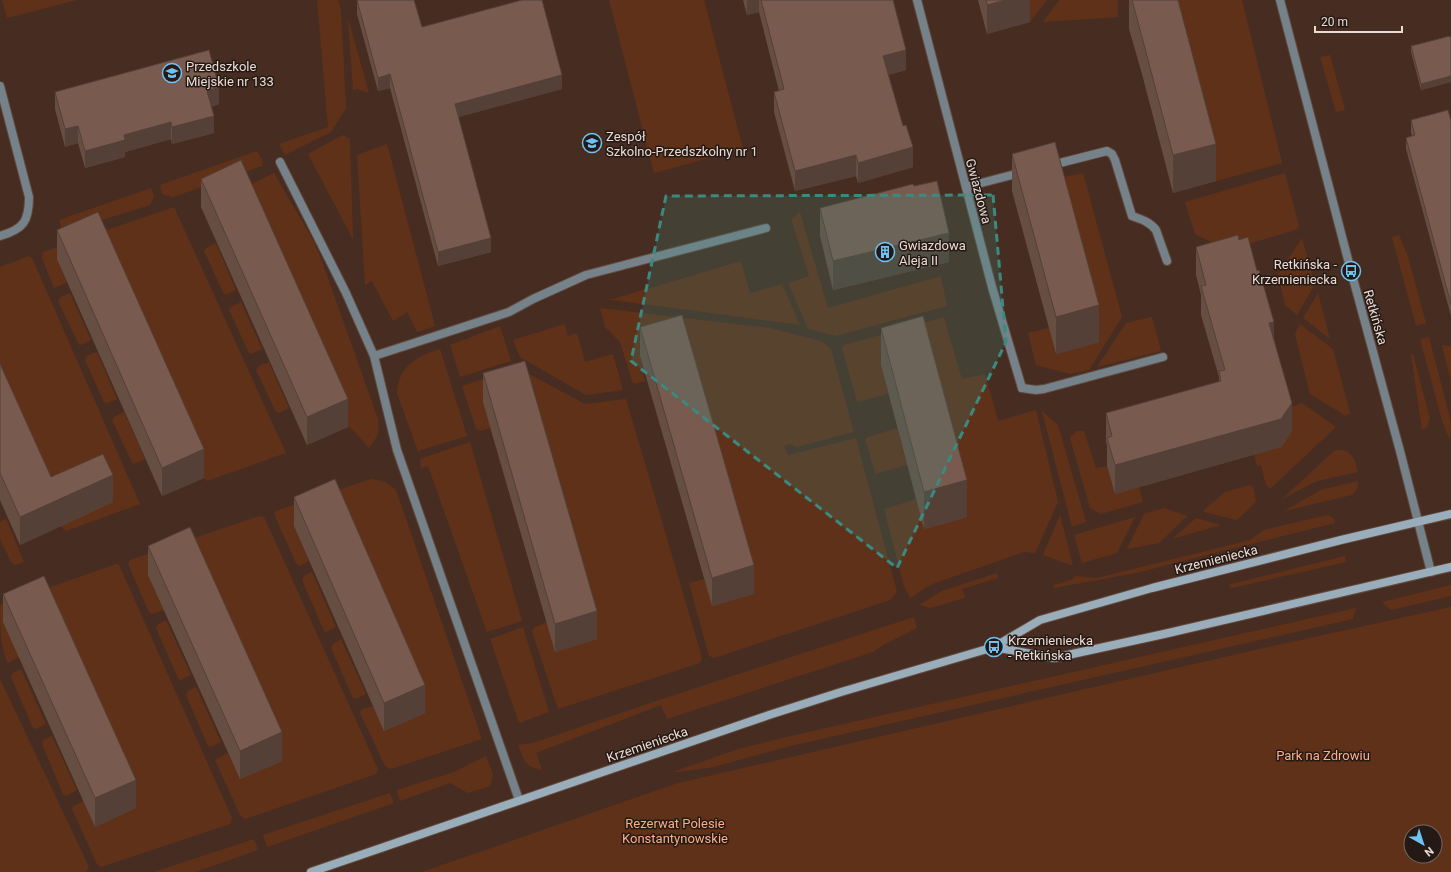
<svg xmlns="http://www.w3.org/2000/svg" width="1451" height="872" viewBox="0 0 1451 872" font-family="Roboto,sans-serif">
<rect width="100%" height="100%" fill="#472d21"/>
<!-- green -->
<path fill="#603119" fill-rule="evenodd" d="M2,0H77L7,18Z
M317,0H338L341,10L346,108L331,132L285,155L279,144L328,127Z
M609,0H704L743,149L654,173Z
M1024,0H1047L1030,22Z
M1059,0H1118V17L1043,22Z
M1171,0H1242L1282,163L1216,181Z
M348,18L369,93L357,89L353,90Z
M1330,55L1345,110L1336,112L1320,57Z
M343,135L350,139L353,239L308,154Z
M387,144L435,326L417,332L407,312L393,321L372,281L365,285L357,155Z
M257,151L263,162L262,166L173,197L162,194L160,185Z
M274,173L314,242L320,256L378,419C380,434 377,437 369,448L352,429L348,427L241,189Z
M1083,173L1122,317L1089,370L1070,374L1036,365L1028,333L1049,328L1056,354L1055,179Z
M1285,173L1299,226L1295,230L1228,250L1195,234L1185,202Z
M151,188L154,196L150,205L63,232L59,220Z
M174,207L286,453L207,481L204,478L98,241L57,258L67,282L55,288L53,286L42,258L43,252Z
M800,212L828,308L941,276L947,306L836,336L808,329L788,283L809,276L791,219Z
M1399,235L1408,257L1426,323L1416,326L1392,237Z
M1302,238L1315,284L1297,315L1285,305L1278,274Z
M216,243L236,290L226,295L224,294L204,251L206,248Z
M29,256L32,258L140,504L66,531L60,526L0,391V267Z
M741,261L750,293L782,284L800,325L605,299H613Z
M70,293L91,340L81,345L78,343L58,301L61,297Z
M1318,293L1330,339L1303,318Z
M241,302L262,349L251,354L249,353L229,310L231,307Z
M600,308L770,328L821,341L831,349L854,432L797,447L790,444L784,446L788,455L856,438L897,592L890,600L714,658L709,656L689,583L704,579L712,606L754,594L640,356L645,381L634,384L632,381L620,342L605,327Z
M944,317L962,379L985,374L998,421L1036,410L1058,502L1035,553L1024,552L935,583L925,588L910,598L904,586L884,509L916,499L925,529L881,365L888,394L857,402L842,348L844,345Z
M1152,317L1161,351L1097,367L1126,323Z
M565,324L568,336L577,333L585,362L613,354L623,390L586,395L520,357L513,340Z
M1300,324L1333,349L1350,413L1346,416L1310,394L1295,334Z
M500,326L511,361L460,377L450,345Z
M1429,337L1451,422L1450,439L1447,434L1441,417L1420,339Z
M1442,345L1451,346V382Z
M440,349L467,436L418,451L397,393C399,365 416,357 440,349Z
M97,352L117,399L107,403L104,402L85,360L87,356Z
M1413,354L1430,419L1427,427L1422,430L1411,355Z
M269,362L289,408L279,413L276,412L256,370L259,366Z
M518,368L585,404L626,399L702,658L700,663L558,709L532,631L535,627L547,622L490,428L480,431L476,429L462,386Z
M1302,403L1336,427L1270,489L1266,485L1261,465L1257,466L1254,455L1286,409Z
M1042,411L1058,425L1086,522L1072,527Z
M124,412L145,459L134,464L132,462L112,420L114,417Z
M897,428L907,465L875,474L865,438Z
M1076,431H1084L1096,468L1107,466L1115,494L1139,487L1143,502L1101,514L1090,508L1070,438Z
M470,442L522,621L487,632L428,466L421,468L420,459Z
M1338,450C1352,449 1355,460 1358,472L1317,481L1282,499L1334,451Z
M371,479C382,480 388,483 396,490L482,739L391,769L385,766L360,713L362,709L373,706L385,731L294,526L309,561L300,566L296,563L274,514L276,511Z
M1358,481C1358,487 1357,491 1352,495L1284,511L1321,490Z
M1250,485L1254,488L1256,502L1237,520L1204,512V510L1225,492Z
M1164,508L1187,516L1159,543L1127,549L1144,514Z
M1060,515L1073,566L1043,555Z
M1327,515C1332,516 1334,518 1335,523L1136,573L1054,588V585L1071,580L1076,576L1097,578L1250,540L1264,530Z
M259,516L264,517L378,769L376,774L245,819L240,815L215,760L228,753L240,779L148,575L164,610L152,614L149,612L128,564L130,560Z
M1135,517L1117,553L1082,563L1074,535Z
M1196,518L1221,525L1172,539Z
M6,519L24,562L15,565L11,562L0,539V522Z
M1345,556L1346,562L1232,588L1229,586L1231,584Z
M116,564L119,565L232,818L230,824L101,867L97,864L72,809L73,806L84,801L95,827L136,808L19,657L8,663C0,647 0,624 0,605Z
M312,572L336,627L326,632L324,631L302,580L304,576Z
M997,573L998,578L962,589L965,598L930,608L919,605L942,591Z
M1451,585V596L1391,610L1382,602Z
M1451,607V872H422L678,783L1255,650ZM1411,832H1435V856H1411Z
M1356,608L1353,619L786,747L714,767L670,773L738,749L782,738Z
M914,617L917,628L883,645L873,652L667,719L661,705L536,753L542,770C524,766 525,762 518,745L533,743L656,701Z
M166,620L191,675L180,680L178,678L156,628L158,624Z
M523,627L549,712L519,723L490,639Z
M341,639L366,694L356,699L353,698L331,648L333,644Z
M21,669L46,724L36,729L33,728L11,677L13,673Z
M0,679L89,867L86,872H0Z
M196,687L221,742L210,747L208,746L186,695L188,691Z
M52,736L77,790L66,796L63,794L42,744L43,740Z
M486,756L493,775L490,786L468,793L450,783L400,801L397,790L454,772Z
M390,793L394,803L267,847L263,835Z
M254,839L258,850L195,872H154Z"/>
<g fill="none" stroke-linecap="round" stroke-linejoin="round">
<defs>
<path id="service" d="M0,86L29,197C29,221 24,229 0,236
M280,162L346,293L374,356L397,450L519,800
M1052,165L1107,151L1112,154L1115,160L1132,216C1141,219 1150,222 1156,230L1167,261
M966,187L1023,172
M374,356L509,312L533,299L586,275L766,228
M1022,388L1036,390L1044,389L1163,357"/>
<path id="minor" d="M917,0L992,287L1022,388"/>
<path id="tertiary" d="M1280,0L1351,271L1400,451L1431,572"/>
<path id="secondary" d="M994,647L1054,658L1164,634L1451,567
M311,872L769,715L841,692L994,647L1040,620L1152,588L1341,540L1451,514"/>
</defs>
<!-- service casing -->
<use href="#service" stroke="#61493d" stroke-width="10"/>
<!-- minor casing -->
<use href="#minor" stroke="#61493d" stroke-width="10"/>
<!-- tertiary casing -->
<use href="#tertiary" stroke="#61493d" stroke-width="10"/>
<!-- secondary casing -->
<use href="#secondary" stroke="#61493d" stroke-width="10"/>
<!-- service -->
<use href="#service" stroke="#76828a" stroke-width="8"/>
<!-- minor -->
<use href="#minor" stroke="#76828a" stroke-width="8"/>
<!-- tertiary -->
<use href="#tertiary" stroke="#76828a" stroke-width="8"/>
<!-- secondary -->
<use href="#secondary" stroke="#9aadba" stroke-width="8"/>
</g>
<!-- wall -->
<path fill="#674e43" d="M357,0L422,27L562,89L458,117L491,252L438,266L390,88L378,91L357,14Z
M743,0H893L906,70L888,75L913,167L858,183L856,176L795,191L774,112V92L779,91L759,12L747,15Z
M978,0H1030V22L987,34Z
M1129,0H1178L1216,181L1173,193L1142,74L1129,29Z
M1451,39V82L1421,90L1411,52V46Z
M55,92L219,104L211,107L214,133L172,144L171,139L125,152V157L85,168L78,143L65,147L55,109Z
M1411,120L1451,121V316L1406,149V138L1412,136L1411,132Z
M1012,154L1099,342L1056,354L1012,191Z
M201,179L348,427L307,445L201,207Z
M914,186L949,262L833,290L820,236V208Z
M57,230L204,478L162,496L57,259Z
M1196,247L1274,338L1292,431L1281,447L1115,494L1107,466V446L1106,442V413L1219,382V377L1201,315V295L1196,275Z
M640,327L754,594L712,606L640,356Z
M881,328L967,517L924,529L881,365Z
M0,364L51,477L113,502L20,545L0,500Z
M483,373L597,639L555,652L483,402Z
M294,497L425,713L384,731L294,526Z
M148,546L282,761L240,779L148,575Z
M3,594L136,808L95,827L3,622Z"/>
<!-- shaded-wall -->
<path fill="#544037" d="M747,0H759V12L747,15Z
M1006,0H1030V22L987,34V5Z
M906,50V70L883,76V56Z
M390,74V88L378,91V78Z
M562,75V89L455,118V104Z
M1451,76V82L1421,90V84Z
M219,87V104L207,108V91Z
M214,116V133L172,144V127Z
M171,122V139L125,152V157L85,168V151L124,135Z
M78,126V143L65,147V129Z
M1216,144V181L1173,193V155Z
M913,147V167L858,183V163Z
M856,155V176L795,191V171Z
M949,233V262L833,290V261Z
M491,238V252L438,266V252Z
M1099,305V342L1056,354V317Z
M1274,322V350L1269,323Z
M348,399V427L307,445V417Z
M1292,403V431L1281,447L1115,494V465Z
M204,449V478L162,496V468Z
M113,475V502L20,545V517Z
M967,480V517L924,529V492Z
M754,565V594L712,606V578Z
M597,611V639L555,652V624Z
M425,685V713L384,731V703Z
M282,732V761L240,779V751Z
M136,780V808L95,827V798Z"/>
<!-- building -->
<path fill="#785b4e" stroke="#544037" d="M357,0H414L422,27L522,0H542L562,75L455,104L491,238L438,252L390,74L378,78Z
M761,0H893L906,50L883,56L903,126L906,125L913,147L858,163L856,155L795,171L774,92L784,89Z
M986,0H1006L987,5Z
M1132,0H1178L1216,144L1173,155L1142,37Z
M1450,36L1451,39V76L1421,84L1411,46Z
M209,50L219,87L207,91L214,116L172,127L171,122L124,135L125,140L85,151L78,126L65,129L55,92Z
M1448,110L1451,121V304L1406,138L1415,135L1411,120Z
M1055,142L1099,305L1056,317L1012,154Z
M241,160L348,399L307,417L201,179Z
M937,181L949,233L833,261L820,208L913,184L914,186Z
M98,212L204,449L162,468L57,230Z
M1238,235L1239,240L1248,237L1257,271L1259,270L1274,322L1269,323L1292,403L1281,419L1115,465L1107,438L1112,436L1106,413L1221,381L1219,371L1225,370L1201,286L1206,285L1196,247Z
M682,315L754,565L712,578L640,327Z
M923,316L967,480L924,492L881,328Z
M525,361L597,611L555,624L483,373Z
M0,364L51,477L103,454L113,475L20,517L0,473Z
M335,479L425,685L384,703L294,497Z
M190,527L282,732L240,751L148,546Z
M44,576L136,780L95,798L3,594Z"/>
<!-- marked area -->
<path fill="#3b8a82" fill-opacity="0.2" stroke="#3b8a82" stroke-width="3" stroke-dasharray="8 5" stroke-linejoin="round" d="M993,195L1006,342L897,568L631,361L666,196Z"/>
<!-- icons -->
<defs>
<symbol id="school-ring" viewBox="-11 -11 22 22"><circle r="9.5" fill="#241914" stroke="#6fc2f4" stroke-width="1.5"/><path d="M0-5L7-2L0 1L-7-2ZM-4 1L0 2.5L4 1V4Q0 6-4 4Z" fill="#6fc2f4"/></symbol>
<symbol id="building-ring" viewBox="-11 -11 22 22"><circle r="9.5" fill="#241914" stroke="#6fc2f4" stroke-width="1.5"/><path d="M-4-6H4V6H1V3H-1V6H-4ZM-2.5-4.3h1.7v1.8h-1.7ZM.8-4.3h1.7v1.8H.8ZM-2.5-1h1.7V.8h-1.7ZM.8-1h1.7V.8H.8Z" fill="#6fc2f4"/></symbol>
<symbol id="bus-ring" viewBox="-11 -11 22 22"><circle r="9.5" fill="#241914" stroke="#6fc2f4" stroke-width="1.5"/><path d="M-5-6H5V4H4V6H2V4H-2V6H-4V4H-5ZM-3.5-4V0h7V-4ZM-3.5 1.2v1.5H-2V1.2ZM2 1.2v1.5H3.5V1.2Z" fill="#6fc2f4"/></symbol>
</defs>
<g fill-rule="evenodd">
<use href="#school-ring" x="161" y="62" width="22" height="22"/>
<use href="#school-ring" x="581" y="132" width="22" height="22"/>
<use href="#building-ring" x="874" y="241" width="22" height="22"/>
<use href="#bus-ring" x="1340" y="260" width="22" height="22"/>
<use href="#bus-ring" x="983" y="636" width="22" height="22"/>
</g>
<g text-anchor="middle" stroke-width="3" stroke-linejoin="round" paint-order="stroke">
<!-- poi labels -->
<g font-size="13" fill="#ebdbd3" stroke="#241914" text-anchor="start">
<text x="186" y="71">Przedszkole<tspan x="186" dy="15">Miejskie nr 133</tspan></text>
<text x="606" y="141">Zespół<tspan x="606" dy="15">Szkolno-Przedszkolny nr 1</tspan></text>
<text x="899" y="250">Gwiazdowa<tspan x="899" dy="15">Aleja II</tspan></text>
<text x="1337" y="269" text-anchor="end">Retkińska -<tspan x="1337" dy="15">Krzemieniecka</tspan></text>
<text x="1008" y="645">Krzemieniecka<tspan x="1008" dy="15">- Retkińska</tspan></text>
</g>
<!-- street labels -->
<g font-size="13" fill="#ebdbd3" stroke="#241914">
<text transform="translate(979 191) rotate(75)" y="5">Gwiazdowa</text>
<text transform="translate(1376 317) rotate(74)" y="5">Retkińska</text>
<text transform="translate(1216 559) rotate(-14)" y="5">Krzemieniecka</text>
<text transform="translate(647 744) rotate(-19)" y="5">Krzemieniecka</text>
</g>
<!-- park labels -->
<g font-size="13" fill="#fdad87" stroke="#241914">
<text x="1323" y="760">Park na Zdrowiu</text>
<text x="675" y="828">Rezerwat Polesie<tspan x="675" dy="15">Konstantynowskie</tspan></text>
</g>
</g>
<!-- north arrow -->
<g transform="translate(1423 844) rotate(141)"><circle r="19" fill="#241914" stroke="#746760"/>
<path d="M0-3L7 15L0 10L-7 15Z" fill="#6fc2f4"/>
<text y="-6" font-size="11" font-weight="bold" text-anchor="middle" fill="#ebdbd3">N</text>
</g>
<!-- scale -->
<path d="M1315 26v6h87v-6" fill="none" stroke="#ebdbd3" stroke-width="2"/>
<text x="1321" y="26" font-size="12" fill="#ebdbd3" stroke="#241914" stroke-width="3" paint-order="stroke">20 m</text>
</svg>
